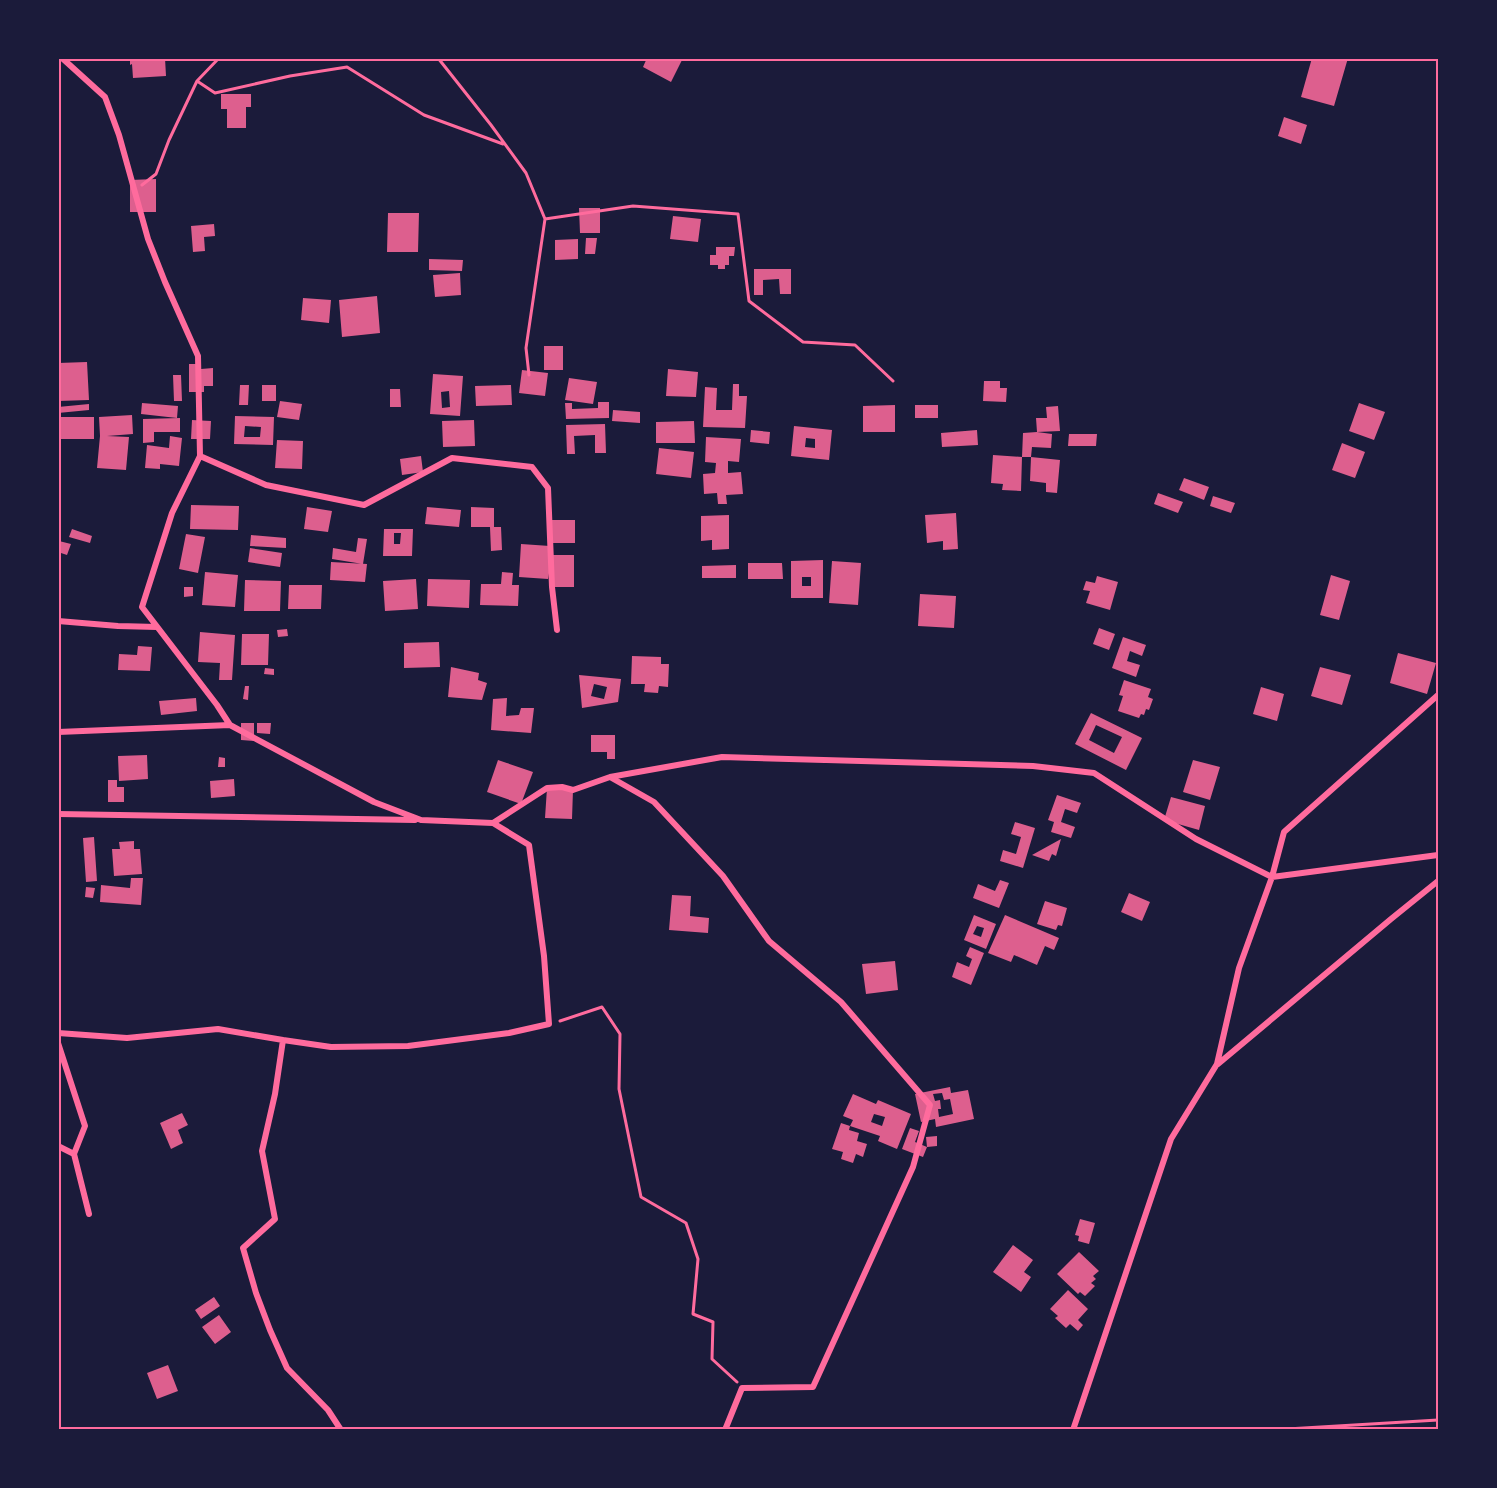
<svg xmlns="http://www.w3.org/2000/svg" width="1497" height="1488" viewBox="0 0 1497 1488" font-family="Karla,sans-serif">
<rect width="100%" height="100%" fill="#1b1b3a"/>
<!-- building -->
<path fill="#dd5f8e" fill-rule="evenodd" d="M130,58H165L166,76L133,78L132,64L130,65Z
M647,58H683L671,82L643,67Z
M1312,58H1348L1334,106L1301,97Z
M221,94H251V107H246V128H227V109H221Z
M1284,117L1307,125L1301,144L1278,136Z
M156,179V212H130V180Z
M579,208H600V233H580Z
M388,213H419L418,252H387Z
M673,216L701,219L698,242L670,239Z
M214,224L215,236L204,237L205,251L193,252L191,226Z
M586,238H597L595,254H585Z
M578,239V259L555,260V240Z
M716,247H735L734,256H729V265H725V269H718V265H710V255H716Z
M429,259L463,260L462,271L429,270Z
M754,269H791V294H780L779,279L763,280V295H754Z
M460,273L461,295L435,297L433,275Z
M377,296L380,333L342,337L339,300Z
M303,298L331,300L329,323L301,320Z
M544,346H563V370H544Z
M87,362L89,400L58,401V363Z
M189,364H200L201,369L213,368V386H204V392H189Z
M668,369L698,372L696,397L666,396Z
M522,370L548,373L545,396L519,393Z
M433,374L463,376L460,416L430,414ZM449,391L450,407L442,408L441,392Z
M173,375H181L182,401H174Z
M569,378L597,382L593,404L565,400Z
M984,381H1000V388H1007L1006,402L983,401Z
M733,384H739V396H747L745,428L703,427L705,387L717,388L716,410H732Z
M240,385H249L248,405H239Z
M262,385H276V401H262Z
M511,385L512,405L476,406L475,386Z
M390,389H400L401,407H390Z
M280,401L302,404L299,420L277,417Z
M598,402H609V418L566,419L565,403H572V409L598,408Z
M142,403L178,406L177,418L141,414Z
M1359,403L1385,412L1374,440L1349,431Z
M89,404V410L58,413V407Z
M895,405V432H863V406Z
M915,405H938V418H915Z
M1058,406L1060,431L1037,432L1036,418H1047L1046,407Z
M613,410L640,412V423L612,421Z
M132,415L133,434L107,436L129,437L126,470L97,468L100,436L99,417Z
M235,416L274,417L273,445L234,444ZM245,426L261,427L260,437H244Z
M58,417H94V439H58Z
M180,418V432H154V442L143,443V419Z
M192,420L211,421L210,439H191Z
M474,420L475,446L443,447L442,421Z
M694,421L695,443H656V422Z
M605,424L606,453H595V435L574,436L575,454H567L566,425Z
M794,426L832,430L829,460L791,456ZM806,438L815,439V448L805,447Z
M751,430L770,432L769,444L750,442Z
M977,430L978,445L942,447L941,433Z
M1037,432L1052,434L1051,448L1032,447L1031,457H1022L1021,491L1002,490L1003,484L991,483L993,455L1022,457L1023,433Z
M1069,434H1097L1096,446H1068Z
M170,436L182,438L179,466L160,464V469L145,468L147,445L169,448Z
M706,437L741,439L739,462L728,461V473L741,472L743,494L726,495L727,504H718L717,493L704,494L703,474L715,473L716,463L705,462Z
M277,440L303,441L302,469L275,468Z
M1342,443L1365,452L1355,478L1332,470Z
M659,448L694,452L691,478L656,474Z
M421,456L423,472L402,475L400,459Z
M1031,457L1060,460L1057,493L1046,492V483L1030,481Z
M1184,478L1209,487L1204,500L1179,490Z
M1158,493L1183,502L1178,513L1154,504Z
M1213,496L1235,503L1231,513L1210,506Z
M191,505L239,506L238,530L190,529Z
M307,507L332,511L328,532L304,529Z
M427,507L461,510L459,527L425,524Z
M471,507L494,508V527H501L502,550L491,551L490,527H471Z
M956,513L958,549L943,550V541L927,543L925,515Z
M729,515V549L712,550V540L701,541V516Z
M550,520H575V543H550Z
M72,529L92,536L90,543L69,537Z
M384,529H413L412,556H383ZM394,533H401L400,544H394Z
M186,534L205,537L198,573L179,569Z
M251,535L286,538V548L250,546Z
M358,538L367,539L363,564L332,559L333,548L356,552Z
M59,541L71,544L67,555L58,552Z
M521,544L550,546L552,555L548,579L519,577Z
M250,548L282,553L280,567L248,562Z
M552,555H574V587H552Z
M823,560V598H791V561ZM802,577H811V586H802Z
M832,561L861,563L858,605L829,603Z
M331,562L367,564L365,582L330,580Z
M748,563H782L783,579H748Z
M736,565V578H702V566Z
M205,572L238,575L235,607L202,605Z
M502,572L513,573L512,585H519L518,606L480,605L481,584H501Z
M1331,575L1350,581L1339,620L1320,615Z
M1097,576L1118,582L1110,610L1086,603L1090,591L1083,590L1086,581L1095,583Z
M416,579L418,609L385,611L383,581Z
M428,579L470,580L469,608L427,606Z
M245,580L281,581L280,611H244Z
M289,585H322L321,609H288Z
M184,587H193V596L184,597Z
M920,594L956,596L954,628L918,626Z
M1099,628L1115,634L1109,650L1093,644Z
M287,629L288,636L278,637L277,630Z
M200,632L235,635L232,680H219L220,663L198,662Z
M242,634H269L268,665H241Z
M1123,637L1146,645L1142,656L1130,651L1127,661L1140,665L1136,677L1112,668Z
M439,642L440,667L404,668V643Z
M138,646L152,647L150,671L118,670L119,654L137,655Z
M1398,653L1436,663L1427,694L1390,683Z
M632,656L661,657V664H669L668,687L659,686L658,693L644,692L645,684H631Z
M451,667L479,673L478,680L487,683L482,700L448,697Z
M1320,667L1351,675L1342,705L1311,696Z
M265,668L274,669V675L264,674Z
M579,675L621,679L618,702L582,708ZM594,684L607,687L604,699L591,696Z
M1124,680L1151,689L1148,697L1153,699L1149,710L1146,709L1144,715L1141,714L1139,718L1118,711L1123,696L1119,695Z
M245,686H249L248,700L243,699Z
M1261,687L1284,694L1277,721L1253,714Z
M196,698L197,711L161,715L159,701Z
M507,698L506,716L519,715L521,708H534L531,733L491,730L493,699Z
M1091,713L1142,738L1126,770L1075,744ZM1096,725L1122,737L1114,753L1089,740Z
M241,723H254V741L241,740Z
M257,723H271L270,734L257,733Z
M591,735H615V759H607V752H591Z
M147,755L148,779L119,781L118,756Z
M219,757L225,758V767H218Z
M498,760L533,772L521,804L487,792Z
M1193,760L1220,767L1210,800L1183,792Z
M234,779L235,796L211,798L210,781Z
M108,780H117V787H124V802H108Z
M547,788L573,790L572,819L545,818Z
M1057,795L1081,803L1077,813L1065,809L1061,822L1075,827L1071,838L1051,832L1054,822L1048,820Z
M1171,797L1205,806L1199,830L1164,820Z
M1015,822L1035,828L1023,868L1000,861L1003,850L1016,854L1021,837L1011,834Z
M94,837L97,881L86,882L83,838Z
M1061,839L1056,856L1052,854L1049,861L1032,855Z
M134,841V849H140L142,874L114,876L112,849H120L119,842Z
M131,878H143L141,905L100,902L101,885L130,888Z
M1000,880L1009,883L999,908L973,898L978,884L995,891Z
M86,887L95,888L93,898L85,897Z
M1129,893L1150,902L1142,921L1121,912Z
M672,895L691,896L690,916L709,918L708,933L669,930Z
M1045,901L1067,908L1062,926L1058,925L1056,930L1037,924Z
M974,915L996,924L986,949L964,940ZM977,926L984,928L981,937L973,934Z
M1005,915L1059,938L1054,950L1045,946L1037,965L1014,955L1011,962L988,953Z
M970,947L984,953L971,985L952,977L957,962L969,967L972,959L966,956Z
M895,961L898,990L866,994L862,964Z
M950,1087L951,1093L968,1090L974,1119L936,1127L935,1119L921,1122L915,1094ZM942,1093L944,1100L950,1099L953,1114L939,1117L938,1109H941L940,1100L935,1101L933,1094Z
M853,1094L876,1104L878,1100L911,1114L897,1149L878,1141L880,1136L850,1126L853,1120L843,1116ZM874,1114L885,1117L882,1126L871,1122Z
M182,1113L188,1125L178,1130L183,1143L171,1149L160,1123Z
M841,1123L850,1126L849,1130L859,1133L857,1141L867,1144L863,1157L856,1154L853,1163L841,1159L843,1152L832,1149Z
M910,1128L919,1131L915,1142L927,1147L923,1157L902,1149Z
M937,1136V1146L927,1147L926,1137Z
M1080,1219L1095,1223L1089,1244L1078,1241L1079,1236L1075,1235Z
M1013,1245L1033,1260L1024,1272L1031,1277L1021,1292L993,1272Z
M1079,1252L1099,1271L1093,1276L1096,1279L1091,1283L1095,1286L1085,1296L1080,1292L1078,1294L1057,1274Z
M1068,1290L1088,1309L1078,1320L1083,1325L1078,1331L1070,1324L1066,1328L1055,1318L1058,1316L1050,1309Z
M214,1297L220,1306L201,1319L195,1310Z
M219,1315L231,1332L215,1344L202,1327Z
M168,1365L178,1391L157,1399L147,1373Z"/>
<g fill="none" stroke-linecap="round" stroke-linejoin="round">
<!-- path -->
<path stroke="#ff6b9d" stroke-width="3" d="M438,58L491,125L526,173L545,219L526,348L529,375
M197,81L215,93L290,76L347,67L424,115L503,144
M142,185L156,174L169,140L197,81L219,58
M545,219L633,206L738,214L749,301L803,342L855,345L893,381
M560,1021L602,1007L620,1034L619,1089L641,1197L686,1223L698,1259L693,1314L713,1322L712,1359L737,1382
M1268,1430L1438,1420"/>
<!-- minor -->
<path stroke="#ff6b9d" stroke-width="6" d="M62,58L105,97L119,135L148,239L165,282L198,356L200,456L172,513L142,607L217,705L230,725
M200,456L266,485L364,505L452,458L532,467L548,488L552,587L557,630
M58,621L118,626L157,627
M58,732L230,725L374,802L421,820L493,823L547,788L562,787L573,790L610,777L654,802L723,876L769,941L841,1002L930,1105L913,1167L813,1387L742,1388L725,1430
M610,777L722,757L1033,766L1094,773L1196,839L1272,877L1438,855
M58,814L415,820
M58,1033L127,1038L218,1029L283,1040
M58,1043L85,1126L74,1154L89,1214
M1218,1064L1391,919L1438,881
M58,1146L74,1154
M341,1430L328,1410L287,1368L270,1330L256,1293L243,1248L275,1219L262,1151L275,1094L283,1040L331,1047L408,1046L509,1033L549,1024L544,956L529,845L493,823
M1073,1430L1171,1139L1217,1064L1239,968L1272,877L1284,832L1438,695"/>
</g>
<!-- border -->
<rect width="1497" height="1488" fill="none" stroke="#1b1b3a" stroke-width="120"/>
<rect x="60" y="60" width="1377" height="1368" fill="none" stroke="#ff6b9d" stroke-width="2"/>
</svg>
